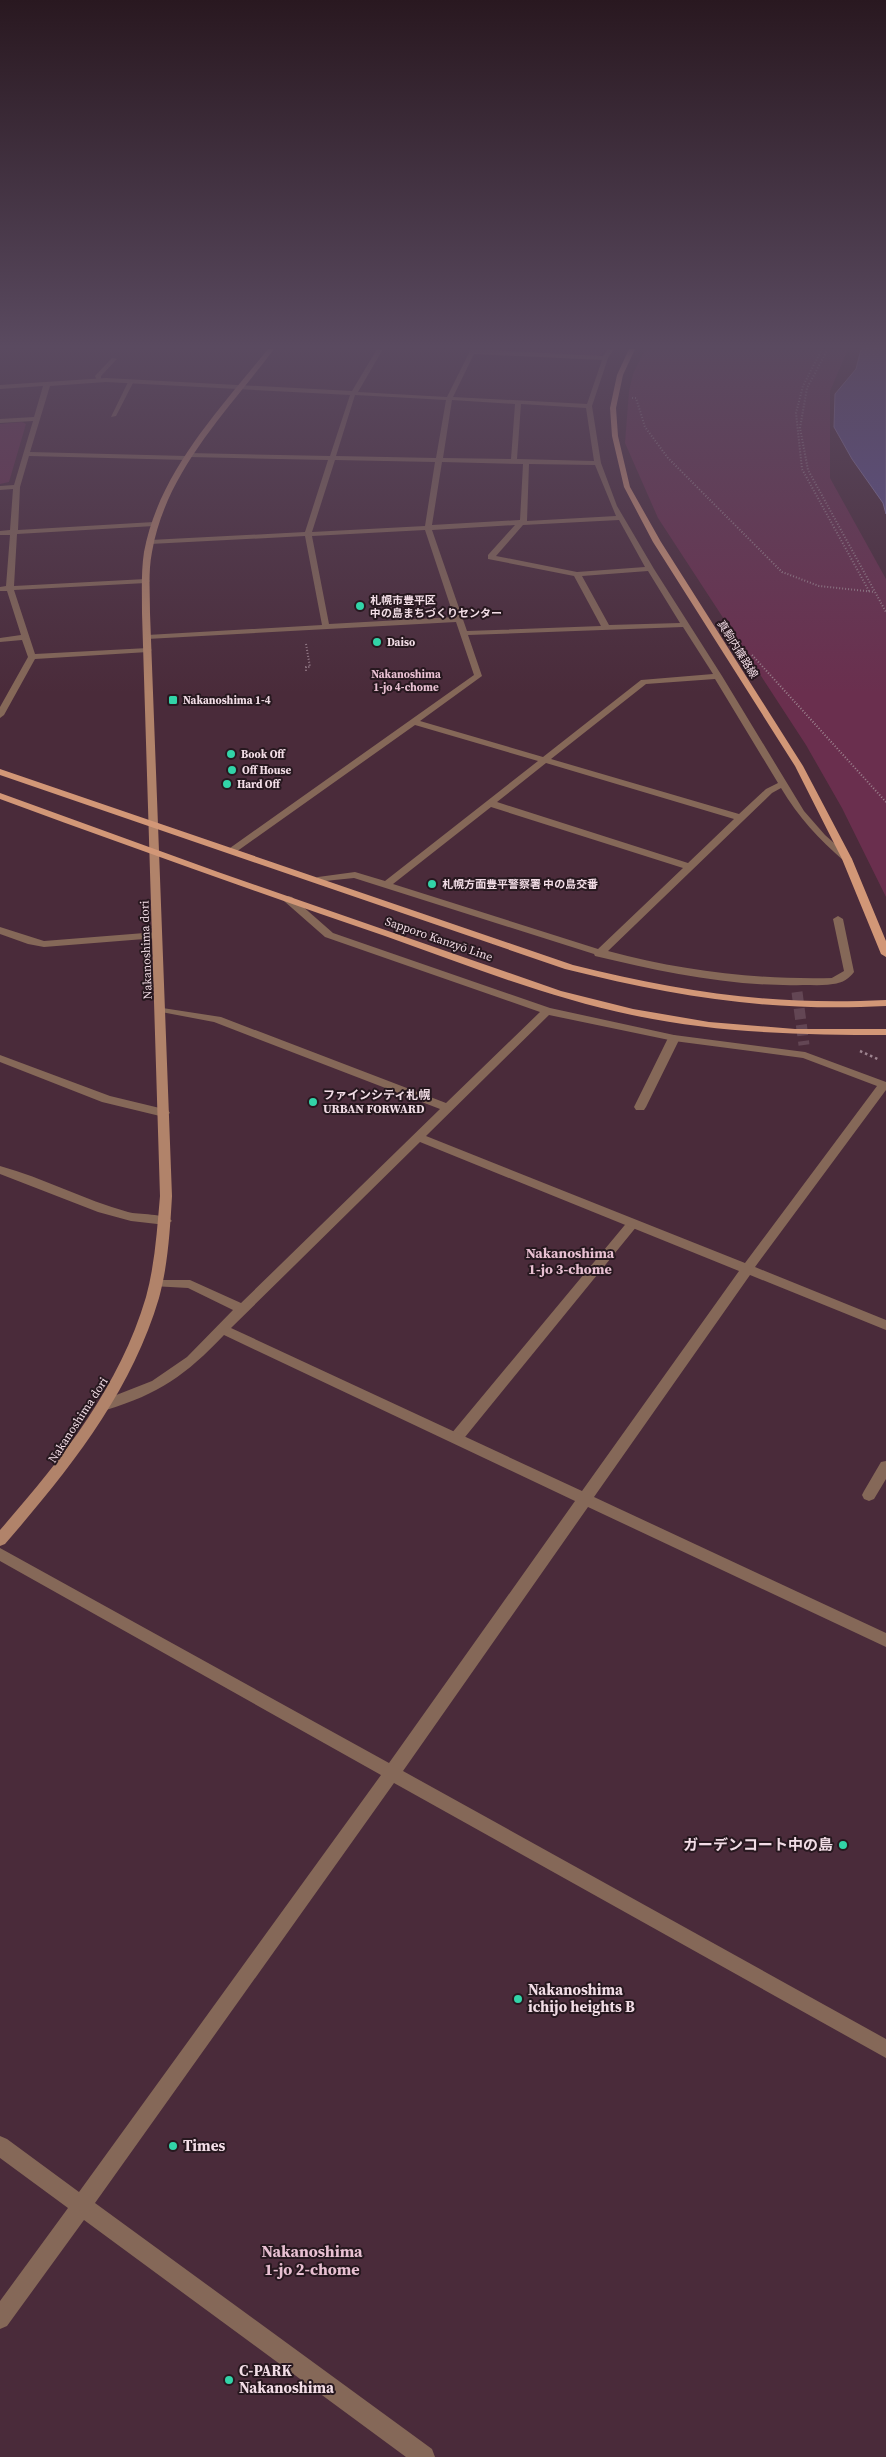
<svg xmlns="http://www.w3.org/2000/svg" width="886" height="2457" viewBox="0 0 886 2457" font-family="'Source Serif 4','Noto Sans JP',serif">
<rect width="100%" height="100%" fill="#4a2b3a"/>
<!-- green -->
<path fill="#6a2f4e" d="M482,349H605L601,355L597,356Z
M645,349H848L830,391V478L886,579V897L842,808L806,745L658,518L625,443L629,391L633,374Z
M22,422L26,424L9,482L0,484V424Z"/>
<!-- water -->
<path fill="#5d5291" stroke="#8a7caa" d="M861,349H886V514L883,503L852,459L834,427L835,394L856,369Z"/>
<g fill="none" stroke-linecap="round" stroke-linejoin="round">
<!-- street-tunnel -->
<path stroke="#634654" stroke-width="11" stroke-dasharray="11 5.5" stroke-linecap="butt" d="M797,992L804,1045"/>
<!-- path-far1 -->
<path stroke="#9d838f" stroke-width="2" stroke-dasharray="1 2" stroke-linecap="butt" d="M822,349L803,386L796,413L802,469L869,591
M828,349L807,388L800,428L808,470L886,612
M632,398H636L645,427L668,458L782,572L819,586L875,592
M306,644L310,667H306V672
M752,655L886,802"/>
<!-- path -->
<path stroke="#9d838f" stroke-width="2.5" stroke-dasharray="2.5 3" stroke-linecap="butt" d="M860,1051L880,1060"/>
<!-- lane -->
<path fill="#856858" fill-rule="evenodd" d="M112,358L117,359L101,376V381H97L95,376Z
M129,380L134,381L116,416L111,417Z
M838,916L843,919L854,972C849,979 840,985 830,983V979L844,971L833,919Z
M674,1035L680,1038L646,1107L644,1110H636L634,1107L668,1038Z
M633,1219L639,1223L637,1226L461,1442H451L449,1438L451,1434L629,1220Z"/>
<!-- street -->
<path fill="#856858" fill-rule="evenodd" d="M377,349H383L358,392L447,397L471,349L603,356L608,349H614L608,358L592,406L601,463L617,506L654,569L722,676L804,811L825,835L852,859L850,861H844C819,839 798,817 781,788L772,793L608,951C683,971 757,980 834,978L838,979V983C827,986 814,985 803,985C733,987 662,972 595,956L594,954L354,878L315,882L313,880L318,877L355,872L385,881L538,761L415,725L236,852H230V848L474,675L456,622L147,639L143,637L147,635L322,625L305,536L150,544L146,542L150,540L305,532L328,460L190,457L187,460L29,456L20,487L18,530L154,522L158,524L154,526L17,534L14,586L146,579L150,581L146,583L14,590L35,654L148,648L152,650L148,652L35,659L4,715L0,718V707L28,657L22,640L0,642V638L21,635L7,591H0V587L6,586L10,535H0V531L10,530L13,489L0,490V486L14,485L33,421L0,423V419L34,417L43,386L0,389V385L106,378L352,391ZM474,354L602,360L587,404L453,397ZM106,382L350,395L330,456L189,453L186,456L30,452L50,386ZM355,395L446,400L436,458L336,456ZM452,400L515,404L511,459L443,458ZM521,404L586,408L594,461L517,459ZM335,460L435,462L425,526L312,532ZM442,462L523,464L520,520L432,525ZM529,464L595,465L616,516L527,521ZM619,520L645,567L577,572L496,556L523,525ZM515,525L488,555V559L574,576L601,626L467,631L432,530ZM425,530L454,617L329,624L312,536ZM648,571L680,623L609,625L582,576ZM683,627L713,674L641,680L543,757L420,721L482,676L468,635ZM715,679L778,783L766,789L739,814L551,759L646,684ZM546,763L734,819L688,863L497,802ZM491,807L683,868L598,949L393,884Z
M288,896L292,897L333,933L550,1008L674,1035L805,1052L886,1082V1090L755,1267L886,1320V1330L750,1275L594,1497L886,1633V1647L588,1507L403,1771L886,2039V2058L394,1783L95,2203L432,2449L435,2457H406L84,2220L7,2326L0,2329V2301L68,2208L0,2158V2136L7,2139L79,2192L381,1775L0,1561V1548L389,1763L575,1501L224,1335C186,1375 159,1394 106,1410L101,1409L99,1405L101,1401L152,1381L187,1357L233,1310L188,1288L152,1286L151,1283L152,1280H190L241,1303L440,1109L214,1022L156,1011L155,1009L156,1007L221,1017L446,1103L540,1012L325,937L284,901L283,899ZM549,1015L674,1041L803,1058L877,1086L745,1263L426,1136ZM420,1142L739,1271L582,1491L231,1328Z
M0,927L44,941L157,932L162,935L157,938L44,947L28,944L0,934Z
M0,1055L110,1096L168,1110L170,1113L164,1117L102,1102L0,1062Z
M0,1166C44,1178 84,1200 128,1212C138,1215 166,1213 172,1221L166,1225L131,1221L98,1212L0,1174Z
M886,1461V1479L874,1499L869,1501L864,1499L862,1495L864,1491L881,1462Z"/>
<!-- secondary -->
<path fill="#b1836a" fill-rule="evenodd" d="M268,349H274C227,412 166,471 152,552C148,572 150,593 150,613L172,1196C170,1230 168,1265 159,1298C131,1393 69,1470 5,1544L0,1546V1530C61,1460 119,1388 146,1297C155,1264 157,1230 160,1196L142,613C142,593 141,572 144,552C159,472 219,410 268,349Z"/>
<!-- primary -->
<path fill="#d29777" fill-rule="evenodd" d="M629,349H635L623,375L616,408L618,436L630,487L661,542L803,766L852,859L886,941V957L881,954L842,859L795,766L653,542L624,487L612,436L610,408L617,375Z
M0,769L573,965C681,992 774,1006 886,1000V1006C770,1012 677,997 565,969L0,775Z
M0,793L218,872L561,991L633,1009L709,1022L795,1029H886V1035C801,1035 716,1033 632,1015C547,997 466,965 385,936C256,892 128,846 0,799Z"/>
</g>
<!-- sky -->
<linearGradient id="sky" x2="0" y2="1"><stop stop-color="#291820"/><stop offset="0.5" stop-color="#5a4a60"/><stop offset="1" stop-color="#5a4a60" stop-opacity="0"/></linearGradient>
<rect width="886" height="693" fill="url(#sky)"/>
<!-- markers -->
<g fill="#32d4a8" stroke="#27181f" stroke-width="2">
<circle cx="360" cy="606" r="5"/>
<circle cx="377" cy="642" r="5"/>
<rect x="168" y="695" width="10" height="10" rx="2.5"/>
<circle cx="231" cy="754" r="5"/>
<circle cx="232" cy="770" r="5"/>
<circle cx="227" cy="784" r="5"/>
<circle cx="432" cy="884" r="5"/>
<circle cx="313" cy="1102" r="5"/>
<circle cx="843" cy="1845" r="5"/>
<circle cx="518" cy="1999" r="5"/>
<circle cx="173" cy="2146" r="5"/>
<circle cx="229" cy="2380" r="5"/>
</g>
<g text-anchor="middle" stroke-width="4" stroke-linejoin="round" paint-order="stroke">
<!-- far-poi labels -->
<g font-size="11" font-weight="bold" fill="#f2dde6" stroke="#27181f" text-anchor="start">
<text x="370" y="604">札幌市豊平区<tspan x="370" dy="13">中の島まちづくりセンター</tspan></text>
<text x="387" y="646">Daiso</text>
<text x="183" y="704">Nakanoshima 1-4</text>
<text x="241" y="758">Book Off</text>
<text x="242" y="774">Off House</text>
<text x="237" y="788">Hard Off</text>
<text x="442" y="888">札幌方面豊平警察署 中の島交番</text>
</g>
<!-- far-street labels -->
<g font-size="11" fill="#f2dde6" stroke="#27181f">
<text transform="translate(738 649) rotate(58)" y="4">真駒内篠路線</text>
</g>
<!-- far-neighbourhood labels -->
<g font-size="11" font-weight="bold" fill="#e8c0d2" stroke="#27181f">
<text x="406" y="678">Nakanoshima<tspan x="406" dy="13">1-jo 4-chome</tspan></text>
</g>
<!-- street labels -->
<g font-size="12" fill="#f2dde6" stroke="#27181f">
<text transform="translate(439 939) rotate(19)" y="4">Sapporo Kanzyō Line</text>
<text transform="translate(146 950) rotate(-92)" y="4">Nakanoshima dori</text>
<text transform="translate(78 1420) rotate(-57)" y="4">Nakanoshima dori</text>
</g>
<!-- poi labels -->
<g font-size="12" font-weight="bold" fill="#f2dde6" stroke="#27181f" text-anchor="start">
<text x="323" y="1099">ファインシティ札幌<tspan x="323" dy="14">URBAN FORWARD</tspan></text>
</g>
<!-- neighbourhood labels -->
<g font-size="14" font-weight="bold" fill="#e8c0d2" stroke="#27181f">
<text x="570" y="1258">Nakanoshima<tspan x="570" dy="16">1-jo 3-chome</tspan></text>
</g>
<!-- near-poi labels -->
<g font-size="15" font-weight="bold" fill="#f2dde6" stroke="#27181f" text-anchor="start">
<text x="833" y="1850" text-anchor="end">ガーデンコート中の島</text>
<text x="528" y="1995">Nakanoshima<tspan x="528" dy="17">ichijo heights B</tspan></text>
<text x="183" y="2151">Times</text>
<text x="239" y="2376">C-PARK<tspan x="239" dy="17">Nakanoshima</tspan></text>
</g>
<!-- near-neighbourhood labels -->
<g font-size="16" font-weight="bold" fill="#e8c0d2" stroke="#27181f">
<text x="312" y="2257">Nakanoshima<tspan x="312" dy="18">1-jo 2-chome</tspan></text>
</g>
</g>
</svg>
